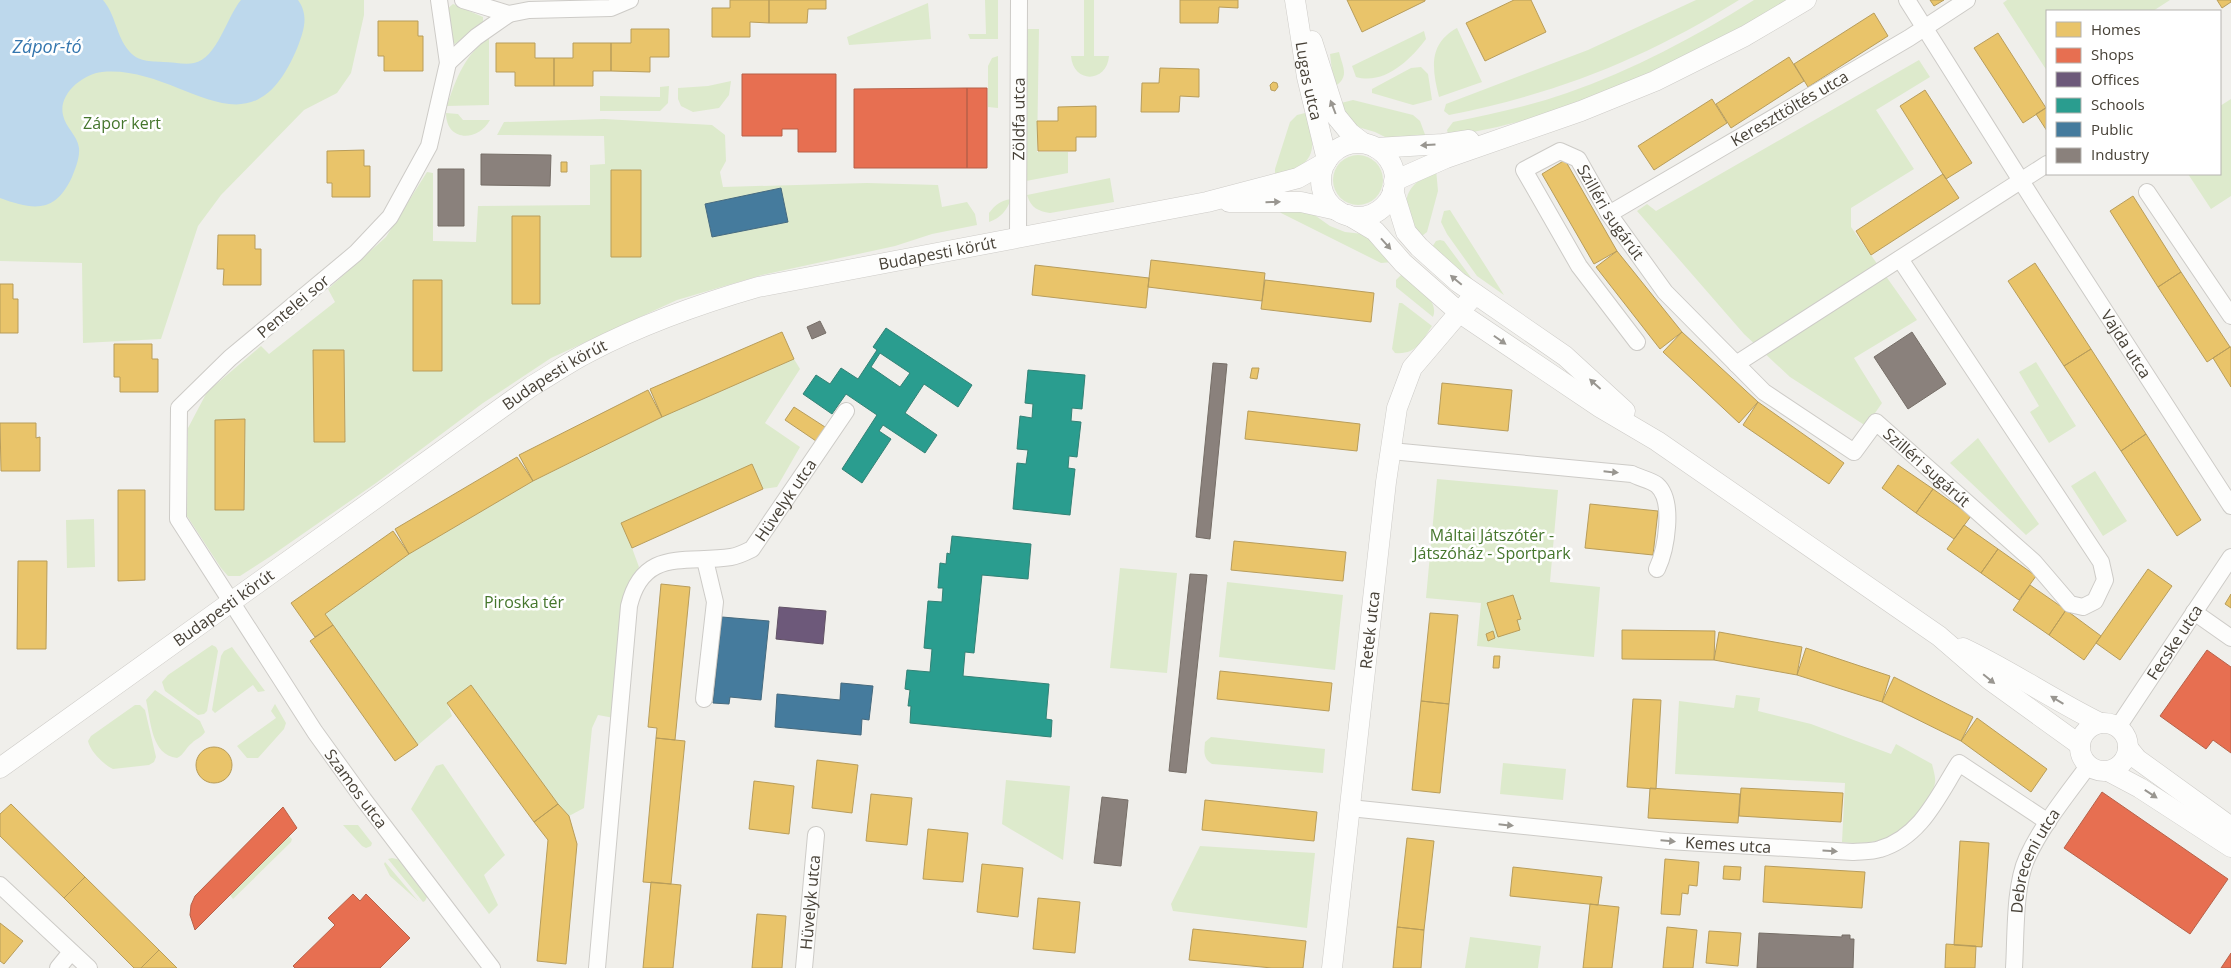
<svg xmlns="http://www.w3.org/2000/svg" width="2231" height="968" viewBox="0 0 2231 968" font-family="'Open Sans',sans-serif">
<rect width="100%" height="100%" fill="#f0efeb"/>
<!-- green -->
<path fill="#ddeacc" fill-rule="evenodd" d="M0,0H364V15L351,73L337,93L304,110L221,195L198,226L161,339L83,343L82,263L0,261Z
M985,0H998V39H970L968,34H986Z
M1084,0H1094V56H1109C1107,83 1073,84 1071,56H1084Z
M1696,0H1739C1647,58 1556,94 1449,115L1444,111L1446,104L1588,50Z
M1754,0H1787C1707,48 1623,88 1534,117C1507,126 1477,131 1449,137L1447,130L1453,122C1491,114 1530,106 1567,93C1633,70 1695,37 1754,0Z
M2007,0H2170L2153,11H2047V71L2003,3Z
M928,3L931,39L849,45L847,37Z
M453,4L483,17V22L455,44L452,42L446,10Z
M1457,28L1482,82L1439,97C1432,69 1428,44 1457,28Z
M1027,29H1039L1037,152H1068V173L1026,181Z
M1424,31L1426,39C1410,60 1385,85 1356,77L1352,66Z
M489,37V105L447,106C456,78 465,55 489,37Z
M1339,52C1343,68 1350,77 1334,87L1330,54Z
M998,56V108L988,107V66L992,58Z
M1919,60L1930,77L1876,110L1914,169L1851,208V227L1917,320L1854,358L1882,403L1866,426L1790,377L1744,334L1637,211L1647,204L1656,211Z
M1421,67L1428,74L1432,100L1413,105L1372,93V89L1411,68Z
M731,81L729,95L719,108L693,112L681,106L678,99V88L708,86Z
M669,86L668,103L660,111H600V96L660,97V87Z
M2231,99V196L2211,209L2188,174H2220V106Z
M1353,100L1413,115L1420,121L1427,140L1389,139L1375,132L1358,127L1337,104Z
M1309,112C1315,151 1318,164 1275,177V169L1290,122L1297,115Z
M446,113L458,114L463,120H490C478,142 446,142 446,113Z
M604,119L712,125L725,135L726,161L720,172L723,187L867,183L938,185L942,207L967,202L975,214L977,225L932,234L895,246L762,275L677,300L551,358L483,403L376,483L271,556L240,576H228L221,568L187,516L188,428L207,392L261,346L269,354L335,302L328,289L386,237L427,172L433,173V241L476,242L478,206L590,205V165L605,164L604,136L497,135L504,122ZM611,170H641V257H612ZM781,188L788,222L712,237L705,204ZM512,216L540,217V304H512ZM414,280H442V371H413ZM344,350L345,441L314,442L313,351ZM215,420H245L244,510H215Z
M1333 180a25 25 0 1 1 50 0a25 25 0 1 1-50 0Z
M1436,169L1438,191L1427,232L1418,239C1402,203 1398,191 1436,169Z
M1110,178L1114,202L1050,213C1038,211 1031,208 1027,195Z
M1011,199C1007,210 1001,218 989,222V213C996,204 1000,201 1011,199Z
M1277,208L1306,209L1330,226L1345,232L1363,234L1379,244L1393,262L1381,263L1281,213Z
M1450,210L1504,295L1477,276L1447,234L1441,222L1444,211Z
M1440,240L1444,241L1475,283L1430,250L1436,241Z
M1403,273C1414,283 1440,300 1433,317L1396,287V280Z
M1399,303H1402L1432,326C1422,341 1416,355 1395,353L1392,349Z
M794,359L800,369L765,423L800,447L777,487L763,489L752,464L632,548L639,567L624,594L614,718L598,715L592,728L584,808L569,816L558,804L471,685L447,703L452,716L418,745L325,614L409,554L533,481L662,417Z
M2036,362L2076,426L2049,443L2030,412L2039,406L2019,372Z
M1978,438L2039,524L2026,535L1950,463Z
M2095,471L2127,521L2103,536L2071,486Z
M1437,479L1558,490L1550,582L1600,587L1594,657L1477,646L1481,603L1426,598Z
M94,519L95,567L67,568L66,520Z
M1120,568L1177,573L1167,673L1110,668Z
M1227,582L1343,595L1335,670L1219,657Z
M212,645L216,647L218,651L207,711L204,714L198,715L165,691L162,682L168,675Z
M232,647L265,691L258,692L253,685L215,713L212,710L221,656L224,651Z
M155,690L200,721L205,732C201,738 197,738 192,743C185,748 185,754 177,758C151,755 151,721 146,700Z
M1736,695L1760,698L1758,711L1811,724L1891,754L1896,744L1932,764C1933,769 1936,777 1935,783C1931,802 1906,831 1888,838C1874,843 1856,844 1842,842L1845,783L1675,774L1679,701L1734,708Z
M275,704L286,723L284,729L258,758H247L237,746L276,718L271,711Z
M135,705H140L145,710L156,757L154,762L149,765L113,769C104,765 90,751 88,741L91,736Z
M1211,737L1325,749L1323,773L1212,764C1203,758 1204,752 1205,742Z
M1503,763L1566,769L1563,800L1500,794Z
M443,764L505,855L484,875L498,905L489,914L411,809L436,766Z
M1006,780L1070,786L1063,860L1002,824Z
M343,825H358L372,843L371,846L366,848L362,846Z
M289,836L292,839L291,842L233,899L230,895Z
M1200,846L1315,853L1307,928L1173,911L1171,904Z
M392,858L401,860L428,895L425,901L423,902L388,859Z
M385,862L418,901L390,876L384,864Z
M1470,937L1541,946L1538,968H1465Z"/>
<!-- water -->
<path fill="#bdd8ec" d="M0,0H103C116,15 116,36 129,51C138,62 150,61 163,62C173,62 185,65 194,63C217,59 227,16 241,0H298C309,15 304,30 298,46C250,165 183,64 102,72C83,74 58,94 63,115C65,127 78,136 79,148C80,158 75,169 72,177C55,214 33,210 0,198Z"/>
<!-- homes -->
<path fill="#e9c46a" stroke="#b89d5b" d="M730,0H769V23L750,22V37H712V8H730Z
M769,0H826V9H808L807,23H769Z
M1180,0H1238V8L1219,7L1218,23H1180Z
M1347,0H1425V1L1362,32Z
M1514,0H1531L1546,32L1485,61L1466,23Z
M1930,0H1944L1934,6Z
M2217,0H2231V2L2222,8Z
M1874,13L1888,36L1808,87L1794,64Z
M378,21H418V36H423V71H384V56H378Z
M631,29H669V57H650V72L611,71V43H631Z
M1998,33L2046,108L2023,123L1974,48Z
M496,43H535V58H554V86H515V72H496Z
M573,43H611V71H593V86H554V58H573Z
M1789,57L1804,81L1731,128L1716,104Z
M1160,68L1199,69V97L1180,96L1179,112H1141L1142,83H1159Z
M1273,82L1277,83L1278,87L1275,91L1271,90L1270,85Z
M1925,90L1972,163L1946,179L1900,106Z
M1712,99L1727,123L1654,170L1638,146Z
M1096,106V137H1076V151H1038L1037,121H1058V107Z
M2047,107V131L2036,114Z
M364,150V166H370V197H332V183H327V151Z
M1565,160L1617,251L1594,264L1542,174Z
M561,162H567V172H561Z
M611,170H641V257H611Z
M1943,174L1959,198L1871,255L1856,231Z
M2133,196L2181,272L2158,287L2110,211Z
M512,216H540V304H512Z
M218,235H255V249H261V285H223L224,269H217Z
M1617,251L1682,332L1660,349L1596,267Z
M1151,260L1265,273L1262,301L1148,287Z
M2035,263L2091,349L2064,366L2008,281Z
M1035,265L1149,278L1146,308L1032,295Z
M2181,272L2230,347L2207,362L2158,287Z
M413,280H442V371H413Z
M1265,280L1374,293L1371,322L1261,309Z
M0,284H13V299H18V333H0Z
M782,332L794,359L662,417L650,389Z
M1682,332L1758,402L1739,423L1663,352Z
M114,344H152V359H158V392H120V377H114Z
M2230,347H2231V387L2213,358Z
M2091,349L2146,434L2121,451L2064,366Z
M313,350H344L345,442H314Z
M1252,368H1259L1257,379L1250,378Z
M1442,383L1512,390L1508,431L1438,424Z
M648,390L662,417L533,481L519,455Z
M1758,402L1844,463L1829,484L1743,425Z
M794,407L825,427L816,441L785,420Z
M1248,411L1360,424L1357,451L1245,439Z
M245,419L244,510H215V420Z
M0,423H36V438L40,437V471H1Z
M2146,434L2201,520L2177,536L2121,451Z
M517,457L533,481L409,554L395,529Z
M752,464L763,489L632,548L621,523Z
M1898,465L1933,489L1916,513L1882,488Z
M1933,489L1971,516L1954,539L1916,513Z
M118,490H145V580L118,581Z
M1590,504L1658,511L1653,555L1585,548Z
M1964,525L1998,549L1981,573L1947,549Z
M393,531L409,554L325,614L333,625L315,637L291,603Z
M1234,541L1346,552L1343,581L1231,570Z
M1998,549L2036,576L2019,600L1981,573Z
M18,561H47L46,649H17Z
M2148,569L2172,586L2120,660L2096,643Z
M661,584L690,587L675,740L656,738L657,728L648,727Z
M2030,585L2066,610L2049,635L2013,610Z
M2231,594V608L2225,604Z
M1513,595L1521,619L1517,620L1520,630L1498,637L1487,603Z
M2066,610L2101,636L2084,660L2049,635Z
M1430,613L1458,615L1449,704L1421,701Z
M333,625L418,745L395,761L310,641Z
M1622,630L1715,631L1714,660L1622,659Z
M1493,631L1495,638L1488,641L1486,634Z
M1719,632L1802,647L1797,675L1714,660Z
M1806,648L1890,676L1882,702L1797,675Z
M1494,656H1500L1499,668H1493Z
M1220,671L1332,683L1329,711L1217,699Z
M1894,677L1973,717L1961,741L1882,702Z
M471,685L558,804L534,822L447,703Z
M1633,699L1661,700L1656,789L1627,787Z
M1421,701L1449,704L1440,793L1412,790Z
M1977,718L2047,769L2031,792L1961,741Z
M656,738L685,741L671,884L643,882Z
M196 765a18 18 0 1 1 36 0a18 18 0 1 1-36 0Z
M817,760L858,765L852,813L812,808Z
M754,781L794,786L789,834L749,829Z
M1650,788L1740,794L1738,823L1648,818Z
M1741,788L1843,793L1841,822L1739,816Z
M871,794L912,798L907,845L866,841Z
M1205,800L1317,812L1314,841L1202,830Z
M11,804L85,877L64,898L0,836V814Z
M558,804L569,816L577,844L566,964L537,961L548,840L534,822Z
M928,829L968,833L963,882L923,879Z
M1407,838L1434,841L1424,930L1397,927Z
M1960,841L1989,843L1982,947L1954,945Z
M1665,859L1699,862L1697,886L1689,885L1688,894L1682,893L1680,915L1661,914Z
M982,864L1023,868L1018,917L977,912Z
M1724,866L1741,867L1740,880L1723,879Z
M1765,866L1865,872L1862,908L1763,902Z
M1513,867L1602,877L1598,905L1510,896Z
M85,877L159,950L141,968H134L64,898Z
M651,882L681,885L673,968H643Z
M1038,898L1080,902L1075,953L1033,949Z
M1590,904L1619,907L1612,968H1583Z
M757,914L786,916L782,968H752Z
M0,923L23,941L4,964L0,961Z
M1397,927L1424,930L1421,968H1393Z
M1667,927L1697,930L1693,968H1663Z
M1193,929L1306,941L1303,968H1272L1189,960Z
M1709,931L1741,933L1738,966L1706,963Z
M1946,944L1976,946L1975,968H1945Z
M159,950L177,968H141Z"/>
<!-- shops -->
<path fill="#e76f51" stroke="#b76149" d="M742,74H836V152H798V129H782V136H742Z
M967,88V168H854V89Z
M967,88H987V168H967Z
M2207,650L2231,667V753L2213,740L2206,749L2160,716Z
M2102,792L2228,879L2190,934L2064,848Z
M283,807L297,828L195,930L190,915L191,905L195,896Z
M353,894L360,901L366,894L410,938L380,968H295L293,966L335,925L328,918Z
M2231,953V968H2221Z"/>
<!-- offices -->
<path fill="#6d597a" stroke="#625266" d="M779,607L826,611L823,644L776,639Z"/>
<!-- schools -->
<path fill="#2a9d8f" stroke="#338175" fill-rule="evenodd" d="M886,328L972,385L958,407L924,384L905,413L937,435L925,453L883,425L879,431L891,439L862,483L842,469L877,415L846,394L832,414L803,394L816,375L830,384L841,368L858,379L877,350L873,347ZM880,353L910,373L900,387L871,367Z
M1028,370L1085,375L1082,409L1072,408L1071,421L1081,422L1077,457L1069,456L1068,468L1075,469L1070,515L1013,509L1017,463L1026,464L1028,450L1017,449L1020,416L1032,418L1033,404L1025,403Z
M952,536L1031,544L1028,579L982,575L974,653L965,652L963,676L1049,684L1046,719L1052,720L1051,737L910,723L911,706H908L910,690L905,689L907,670L930,672L932,649L924,648L928,601L942,602L943,588H938L940,563L946,564L947,553L950,554Z"/>
<!-- public -->
<path fill="#457b9d" stroke="#466a7e" d="M781,188L788,222L712,237L705,204Z
M722,617L769,621L761,700L730,697L729,704L713,703Z
M841,683L873,686L869,720L862,719L861,735L775,727L777,694L840,700Z"/>
<!-- industry -->
<path fill="#8a817c" stroke="#766e67" d="M481,154L551,155L550,186L481,185Z
M438,169H464V226H438Z
M820,321L826,333L812,339L807,327Z
M1912,332L1946,384L1908,409L1874,357Z
M1213,363L1227,364L1210,539L1196,537Z
M1190,574L1207,575L1186,773L1169,771Z
M1102,797L1128,800L1121,866L1094,863Z
M1759,933L1842,937V935H1850V939H1854L1853,968H1757Z"/>
<g fill="none" stroke-linecap="round" stroke-linejoin="round">
<defs>
<g id="minor">
<path id="s1" d="M439,0L448,63L429,146L390,217L356,253L230,358L179,408L178,519L315,732L364,800L492,968"/>
<path d="M463,0L509,14L529,10L611,8L630,0"/>
<path id="s2" d="M1907,0L2035,203L2231,506"/>
<path d="M448,63L476,37L509,14"/>
<path d="M2147,192L2231,316"/>
<path id="s3" d="M1609,214L1909,38L1967,0"/>
<path id="s4" d="M1018,238L1019,0"/>
<path id="s5" d="M1637,342L1579,266L1524,170L1560,151L1578,159L1609,214L1665,292L1764,392L1854,452L1876,422L2034,562L2070,604L2083,607L2095,601L2105,580L2101,562L1900,259"/>
<path d="M1736,364L2047,164"/>
<path d="M1391,451L1632,474C1639,478 1651,480 1657,485C1675,501 1666,550 1657,569"/>
<path d="M2194,612L2231,638"/>
<path d="M704,699L715,602L705,560"/>
<path id="s6" d="M2118,727L2231,557"/>
<path id="s7" d="M1350,808L1668,841L1853,852C1861,851 1871,852 1880,849C1921,837 1938,796 1959,763L2048,822"/>
<path d="M0,885L89,968"/>
<path d="M58,968L71,952"/>
<path id="s8" d="M597,968L629,606C643,547 686,564 731,557C738,556 746,552 752,549L846,411"/>
<path id="s9" d="M804,968L816,835"/>
<path id="s10" d="M2014,968C2016,937 2014,886 2027,858C2042,825 2067,795 2088,766"/>
</g>
<g id="tertiary">
<path id="s11" d="M1295,0L1307,77L1327,160"/>
<path d="M1312,41L1336,116L1350,133L1363,143"/>
<circle cx="1358" cy="180" r="37"/>
<path d="M1376,148L1443,144L1469,140"/>
<path d="M1394,181L1446,158L1581,111L1655,81L1745,36L1806,0"/>
<path d="M1393,190L1406,232L1419,247L1458,282L1565,356L1625,411"/>
<path d="M1229,202H1301L1337,210"/>
<path d="M1348,215L1375,231L1403,263L1460,313L1601,408L1657,441L1939,636L1990,680L2080,745"/>
<path d="M1963,648C2010,670 2053,700 2100,723"/>
<circle cx="2104" cy="747" r="24"/>
<path d="M2128,748L2137,759L2231,827"/>
<path id="s12" d="M0,768L532,386C551,375 569,362 589,352C643,324 699,304 758,287L1207,202L1298,178L1326,162"/>
<path d="M2108,771L2140,788L2231,847"/>
<path id="s13" d="M1332,968L1386,482L1397,408L1412,368L1475,294"/>
</g>
</defs>
<!-- minor casing -->
<use href="#minor" stroke="#cdcbc7" stroke-width="18"/>
<!-- tertiary casing -->
<use href="#tertiary" stroke="#cdcbc7" stroke-width="21"/>
<!-- minor -->
<use href="#minor" stroke="#fdfdfc" stroke-width="16"/>
<!-- tertiary -->
<use href="#tertiary" stroke="#fdfdfc" stroke-width="20"/>
</g>
<!-- one-way arrows -->
<defs><path id="oneway-solid" d="M-6-.8H1V-3.2L6.5 0L1 3.2V.8H-6Z" transform="scale(1.25)"/></defs>
<g fill="#999690">
<use href="#oneway-solid" transform="translate(1333 107) rotate(-111)"/>
<use href="#oneway-solid" transform="translate(1428 145) rotate(176)"/>
<use href="#oneway-solid" transform="translate(1273 202) rotate(-2)"/>
<use href="#oneway-solid" transform="translate(1386 244) rotate(48)"/>
<use href="#oneway-solid" transform="translate(1456 280) rotate(-140)"/>
<use href="#oneway-solid" transform="translate(1500 340) rotate(35)"/>
<use href="#oneway-solid" transform="translate(1595 384) rotate(-138)"/>
<use href="#oneway-solid" transform="translate(1611 472) rotate(6)"/>
<use href="#oneway-solid" transform="translate(1989 679) rotate(39)"/>
<use href="#oneway-solid" transform="translate(2057 700) rotate(-149)"/>
<use href="#oneway-solid" transform="translate(2151 794) rotate(33)"/>
<use href="#oneway-solid" transform="translate(1506 825) rotate(6)"/>
<use href="#oneway-solid" transform="translate(1668 841) rotate(5)"/>
<use href="#oneway-solid" transform="translate(1830 851) rotate(3)"/>
</g>
<g text-anchor="middle" stroke-width="5" stroke-linejoin="round" paint-order="stroke">
<!-- street labels -->
<g font-size="16" fill="#474137" stroke="#fff">
<text dy="6" stroke="none"><textPath href="#s11" startOffset="82">Lugas utca</textPath></text>
<text dy="6" stroke="none"><textPath href="#s3" startOffset="209">Kereszttöltés utca</textPath></text>
<text dy="6" stroke="none"><textPath href="#s4" startOffset="119">Zöldfa utca</textPath></text>
<text dy="6" stroke="none"><textPath href="#s5" startOffset="329">Szilléri sugárút</textPath></text>
<text dy="6" stroke="none"><textPath href="#s12" startOffset="1085">Budapesti körút</textPath></text>
<text transform="translate(293 306) rotate(-40)" y="6">Pentelei sor</text>
<text dy="6" stroke="none"><textPath href="#s2" startOffset="408">Vajda utca</textPath></text>
<text dy="6" stroke="none"><textPath href="#s12" startOffset="680">Budapesti körút</textPath></text>
<text dy="6" stroke="none"><textPath href="#s5" startOffset="780">Szilléri sugárút</textPath></text>
<text dy="6" stroke="none"><textPath href="#s8" startOffset="571">Hüvelyk utca</textPath></text>
<text dy="6" stroke="none"><textPath href="#s12" startOffset="275">Budapesti körút</textPath></text>
<text dy="6" stroke="none"><textPath href="#s13" startOffset="340">Retek utca</textPath></text>
<text dy="6" stroke="none"><textPath href="#s6" startOffset="102">Fecske utca</textPath></text>
<text dy="6" stroke="none"><textPath href="#s1" startOffset="949">Szamos utca</textPath></text>
<text dy="6" stroke="none"><textPath href="#s7" startOffset="380">Kemes utca</textPath></text>
<text dy="6" stroke="none"><textPath href="#s10" startOffset="111">Debreceni utca</textPath></text>
<text dy="6" stroke="none"><textPath href="#s9" startOffset="66">Hüvelyk utca</textPath></text>
</g>
<!-- park labels -->
<g font-size="16" fill="#45762c" stroke="#fff">
<text x="122" y="129">Zápor kert</text>
<text x="1492" y="541">Máltai Játszótér -<tspan x="1492" dy="18">Játszóház - Sportpark</tspan></text>
<text x="524" y="608">Piroska tér</text>
</g>
<!-- water labels -->
<g font-size="18" font-style="italic" fill="#3476ae" stroke="#fff">
<text x="47" y="53">Zápor-tó</text>
</g>
</g>
<!-- legend -->
<rect x="2046" y="10" width="175" height="165" fill="#ffffff" stroke="#b5b3af"/>
<rect x="2056" y="22" width="25" height="15" fill="#e9c46a" stroke="#b5b3af"/>
<text x="2091" y="35" font-size="15" fill="#474137">Homes</text>
<rect x="2056" y="48" width="25" height="15" fill="#e76f51" stroke="#b5b3af"/>
<text x="2091" y="60" font-size="15" fill="#474137">Shops</text>
<rect x="2056" y="72" width="25" height="15" fill="#6d597a" stroke="#b5b3af"/>
<text x="2091" y="85" font-size="15" fill="#474137">Offices</text>
<rect x="2056" y="98" width="25" height="15" fill="#2a9d8f" stroke="#b5b3af"/>
<text x="2091" y="110" font-size="15" fill="#474137">Schools</text>
<rect x="2056" y="122" width="25" height="15" fill="#457b9d" stroke="#b5b3af"/>
<text x="2091" y="135" font-size="15" fill="#474137">Public</text>
<rect x="2056" y="148" width="25" height="15" fill="#8a817c" stroke="#b5b3af"/>
<text x="2091" y="160" font-size="15" fill="#474137">Industry</text>
</svg>
